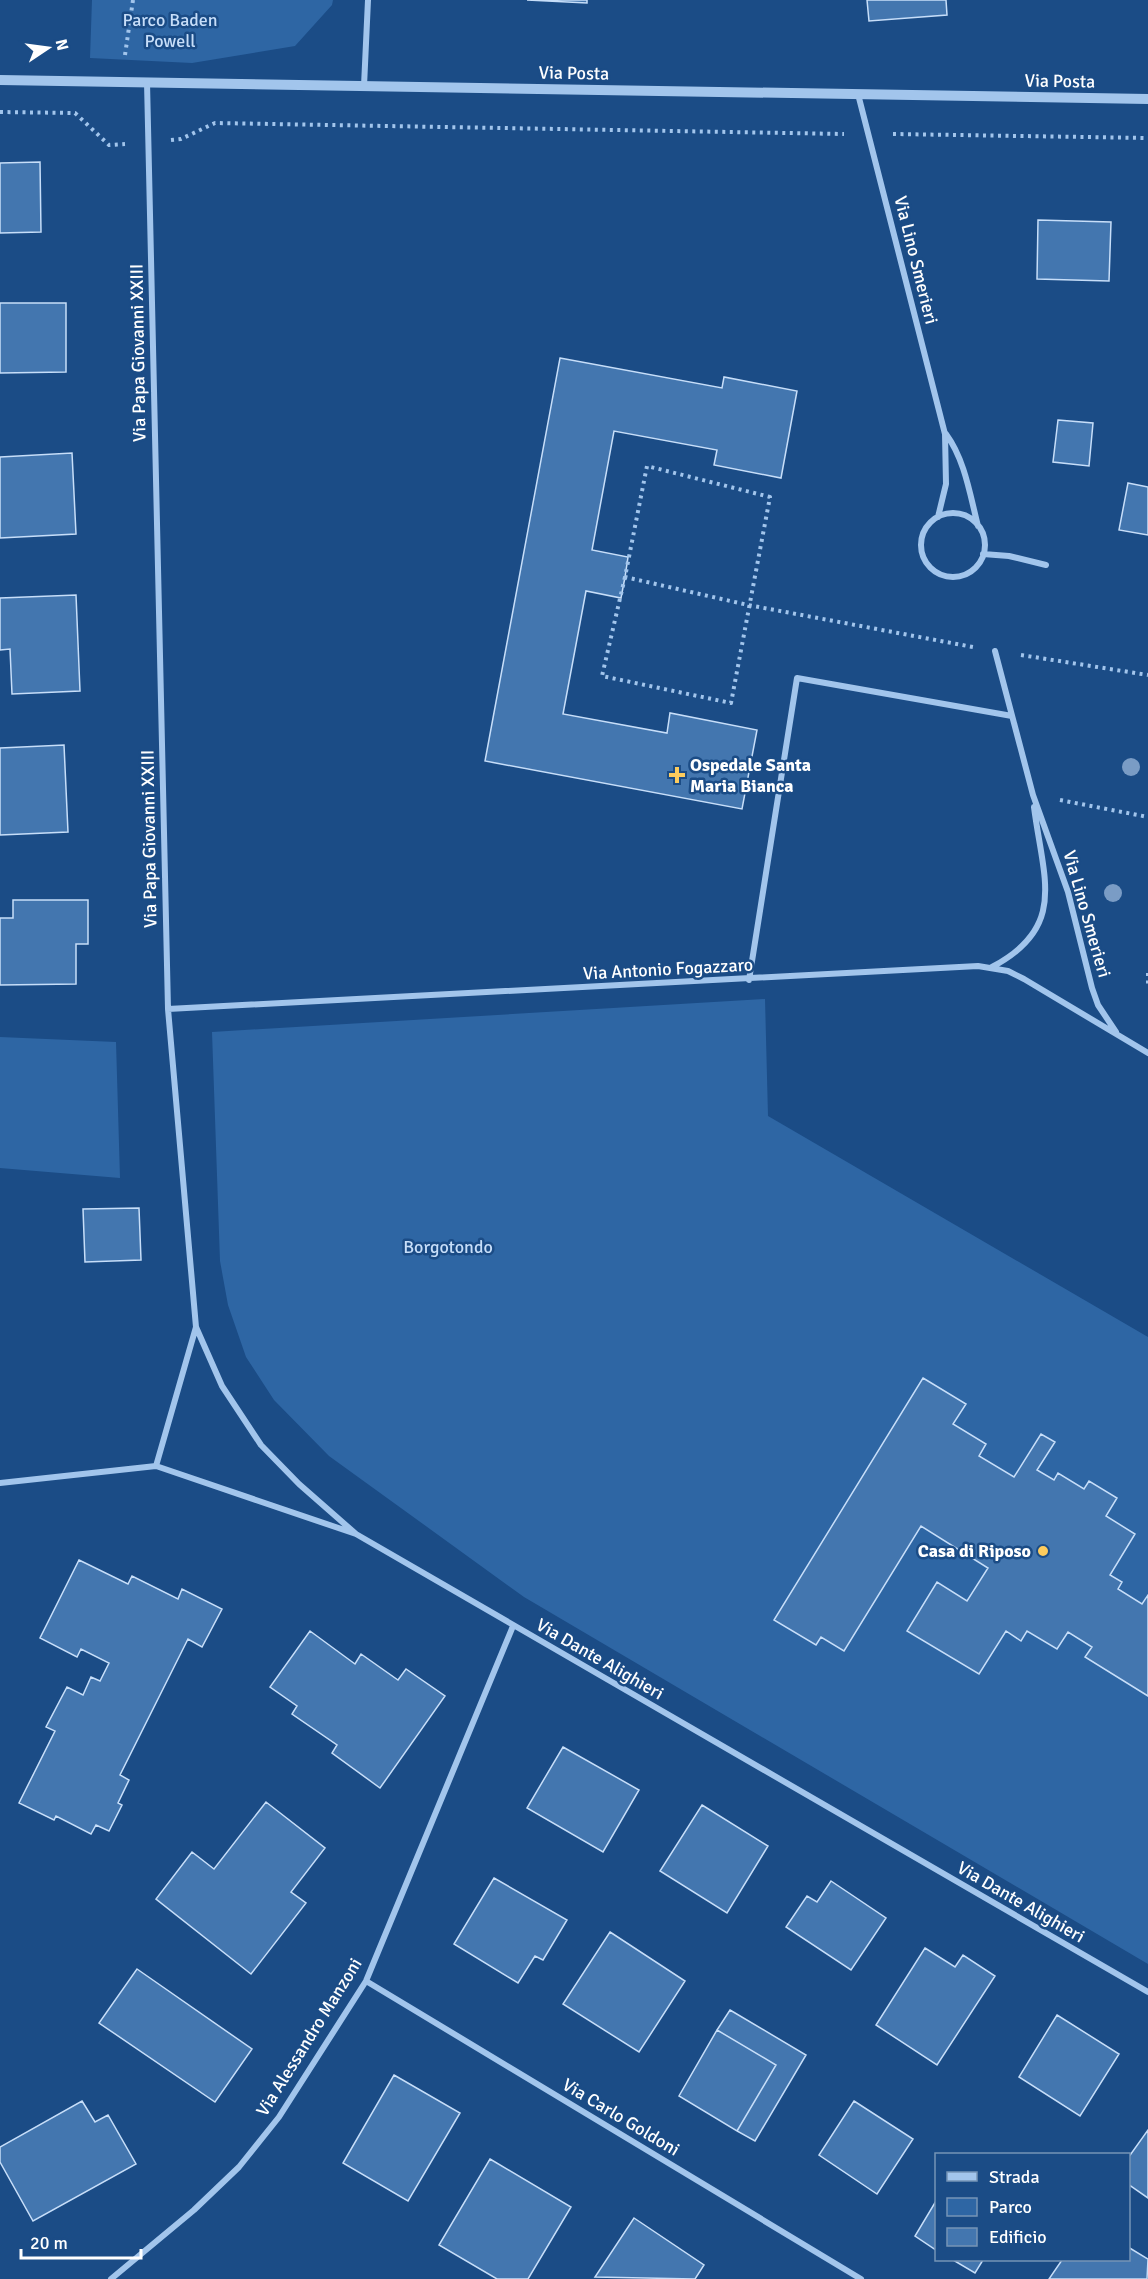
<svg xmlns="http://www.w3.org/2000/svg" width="1148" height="2279" viewBox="0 0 1148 2279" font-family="Signika,sans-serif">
<rect width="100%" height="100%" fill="#1b4c86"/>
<!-- green -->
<path fill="#2e66a4" d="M92,0H333L332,5L295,46L192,63L90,58Z
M765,999L768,1116L1148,1337V1964L524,1597L329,1456L274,1400L246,1357L228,1305L220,1261L212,1032Z
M0,1037L116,1042L120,1178L0,1168Z"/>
<!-- building -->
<path fill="#4376af" stroke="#c7def9" stroke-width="1.5" d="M527,0H587V3Z
M867,0H946L947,15L869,21Z
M40,162L41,232L0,233V163Z
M1038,220L1111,222L1109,281L1037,279Z
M0,303H66V372L0,373Z
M560,358L722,388L724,377L797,391L781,478L714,465L717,450L614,431L592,550L628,557L625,577L621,598L586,591L563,714L667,733L670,713L757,730L742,809L485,761Z
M1058,420L1093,423L1089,466L1053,462Z
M72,453L76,534L0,538V457Z
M1128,483L1148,487V535L1119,530Z
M76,595L80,691L12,694L10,649L0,650V598Z
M64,745L68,832L0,835V748Z
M13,900H88V944H76V984L0,985V918H13Z
M139,1208L141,1260L85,1262L83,1209Z
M923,1378L966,1404L953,1424L986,1444L979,1456L1014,1477L1041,1434L1055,1442L1037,1470L1054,1480L1058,1473L1084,1489L1089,1481L1117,1498L1106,1516L1135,1534L1110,1575L1122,1582L1118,1589L1142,1604L1148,1595V1696L1085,1657L1092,1647L1068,1632L1057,1649L1027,1631L1021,1641L1006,1631L979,1674L907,1631L937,1582L967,1601L988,1568L921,1526L844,1651L821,1637L816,1645L774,1620Z
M79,1560L128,1584L132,1576L178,1599L182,1589L222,1609L202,1647L188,1639L120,1775L129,1780L118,1803L122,1805L109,1831L96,1825L91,1834L56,1816L54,1820L19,1803L55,1731L46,1727L67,1687L83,1695L91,1677L100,1681L109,1663L81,1649L77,1657L40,1638Z
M310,1631L355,1664L361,1654L398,1680L406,1669L445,1696L380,1788L332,1753L337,1745L292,1714L297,1706L270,1687Z
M563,1747L639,1790L603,1852L527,1808Z
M266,1802L325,1848L291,1892L306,1903L251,1974L156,1899L192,1852L214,1869Z
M702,1805L768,1846L727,1913L660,1871Z
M494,1878L567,1920L543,1960L535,1956L518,1983L454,1944Z
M831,1881L886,1918L851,1970L786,1927L807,1896L817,1902Z
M610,1932L685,1981L639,2052L563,2004Z
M925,1948L955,1967L963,1955L995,1976L937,2065L876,2025Z
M137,1969L252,2049L215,2102L99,2023Z
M730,2010L806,2055L755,2141L737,2131L776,2065L717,2030Z
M1057,2015L1119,2054L1080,2116L1019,2077Z
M717,2030L776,2065L737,2131L679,2096Z
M394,2075L460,2113L408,2201L343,2163Z
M82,2101L95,2122L108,2115L136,2164L33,2221L0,2162V2147Z
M854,2101L913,2139L877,2194L819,2155Z
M1148,2130V2198L1128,2184V2158Z
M490,2159L571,2207L528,2279H497L439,2245Z
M936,2201V2250L915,2236Z
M634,2218L704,2265L695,2279L595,2277Z
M1128,2247L1148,2259L1147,2279H1049L1062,2260H1128Z
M953,2260H983L975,2273Z"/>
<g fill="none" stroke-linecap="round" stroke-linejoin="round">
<!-- path -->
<path stroke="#a2c5ec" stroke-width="4" stroke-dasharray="3 4.5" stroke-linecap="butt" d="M125,55L133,0
M0,112L75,113L109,145L125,144
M893,134L1148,138
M171,140L181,139L215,123L844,134
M625,577L602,676L731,703L770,497L647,466L625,577L748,605L973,647
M1021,655L1148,675
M1060,800L1148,817
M1148,973V985"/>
<!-- minor -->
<path stroke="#a2c5ec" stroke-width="6" d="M147,82L168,1009L196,1327L222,1386L261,1445L299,1484L356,1534
M364,86L368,0
M858,94L945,434L946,484L938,517
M946,434C965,460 970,495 978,526
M921 545a32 32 0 1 1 64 0a32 32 0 1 1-64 0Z
M983,554L1009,556L1046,565
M995,651L1033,795L1068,892L1092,988L1098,1005L1116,1032
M992,967C1068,927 1043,878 1034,807
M749,980L797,678L1012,716
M168,1009L978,966L1008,971L1024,979L1148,1053
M156,1466L196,1327
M0,1483L156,1466L356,1534L1148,1992
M366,1981L861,2279
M111,2279L194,2210L239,2167L279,2117L366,1981L513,1626"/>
<!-- tertiary -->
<path stroke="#a2c5ec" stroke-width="10" d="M0,80L1148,99"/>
</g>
<!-- trees -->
<g fill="#7a9cc5">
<circle cx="1131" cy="767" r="9"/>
<circle cx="1113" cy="893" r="9"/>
</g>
<!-- markers -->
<g fill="#fdcc5e" stroke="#1b4c86" stroke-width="2">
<path d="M674 766h6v6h6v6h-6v6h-6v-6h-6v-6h6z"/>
<circle cx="1043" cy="1551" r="6"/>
</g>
<g text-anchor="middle" stroke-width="5" stroke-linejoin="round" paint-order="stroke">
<!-- park labels -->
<g font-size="18" fill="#c7def9" stroke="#1b4c86">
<text x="170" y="26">Parco Baden<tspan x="170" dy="21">Powell</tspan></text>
<text x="448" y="1253">Borgotondo</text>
</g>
<!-- street labels -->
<g font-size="18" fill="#fff" stroke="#1b4c86">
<text transform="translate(574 73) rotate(1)" y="6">Via Posta</text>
<text transform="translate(1060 81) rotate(1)" y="6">Via Posta</text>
<text transform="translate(916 260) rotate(76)" y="6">Via Lino Smerieri</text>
<text transform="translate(138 353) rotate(-91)" y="6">Via Papa Giovanni XXIII</text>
<text transform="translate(149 839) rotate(-91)" y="6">Via Papa Giovanni XXIII</text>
<text transform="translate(1087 914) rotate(74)" y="6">Via Lino Smerieri</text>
<text transform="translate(668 969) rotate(-3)" y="6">Via Antonio Fogazzaro</text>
<text transform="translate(600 1659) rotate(30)" y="6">Via Dante Alighieri</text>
<text transform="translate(1021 1902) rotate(30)" y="6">Via Dante Alighieri</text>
<text transform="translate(309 2037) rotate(-58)" y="6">Via Alessandro Manzoni</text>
<text transform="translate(621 2117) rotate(31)" y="6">Via Carlo Goldoni</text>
</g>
<!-- poi labels -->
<g font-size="18" font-weight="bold" fill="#fff" stroke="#1b4c86" text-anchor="start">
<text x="690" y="771">Ospedale Santa<tspan x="690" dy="21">Maria Bianca</tspan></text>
<text x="1031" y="1557" text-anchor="end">Casa di Riposo</text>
</g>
</g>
<!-- legend -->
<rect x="935" y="2153" width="195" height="108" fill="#1b4c86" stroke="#7694b6" stroke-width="1.5"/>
<rect x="947" y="2172" width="30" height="9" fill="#a2c5ec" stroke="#7694b6" stroke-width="1.5"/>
<text x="989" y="2183" font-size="18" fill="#ffffff">Strada</text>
<rect x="947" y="2198" width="30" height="18" fill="#2e66a4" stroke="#7694b6" stroke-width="1.5"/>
<text x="989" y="2213" font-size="18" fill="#ffffff">Parco</text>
<rect x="947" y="2228" width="30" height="18" fill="#4376af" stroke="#7694b6" stroke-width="1.5"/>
<text x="989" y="2243" font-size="18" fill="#ffffff">Edificio</text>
<!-- north arrow -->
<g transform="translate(48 48) rotate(77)" stroke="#1b4c86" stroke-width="4.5" paint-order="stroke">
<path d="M0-4.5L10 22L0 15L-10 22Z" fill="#ffffff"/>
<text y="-9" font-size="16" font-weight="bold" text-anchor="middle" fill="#ffffff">N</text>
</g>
<!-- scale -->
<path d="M21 2249v9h120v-9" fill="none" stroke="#ffffff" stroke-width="3"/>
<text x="30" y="2249" font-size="18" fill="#ffffff" stroke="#1b4c86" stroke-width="4.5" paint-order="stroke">20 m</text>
</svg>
